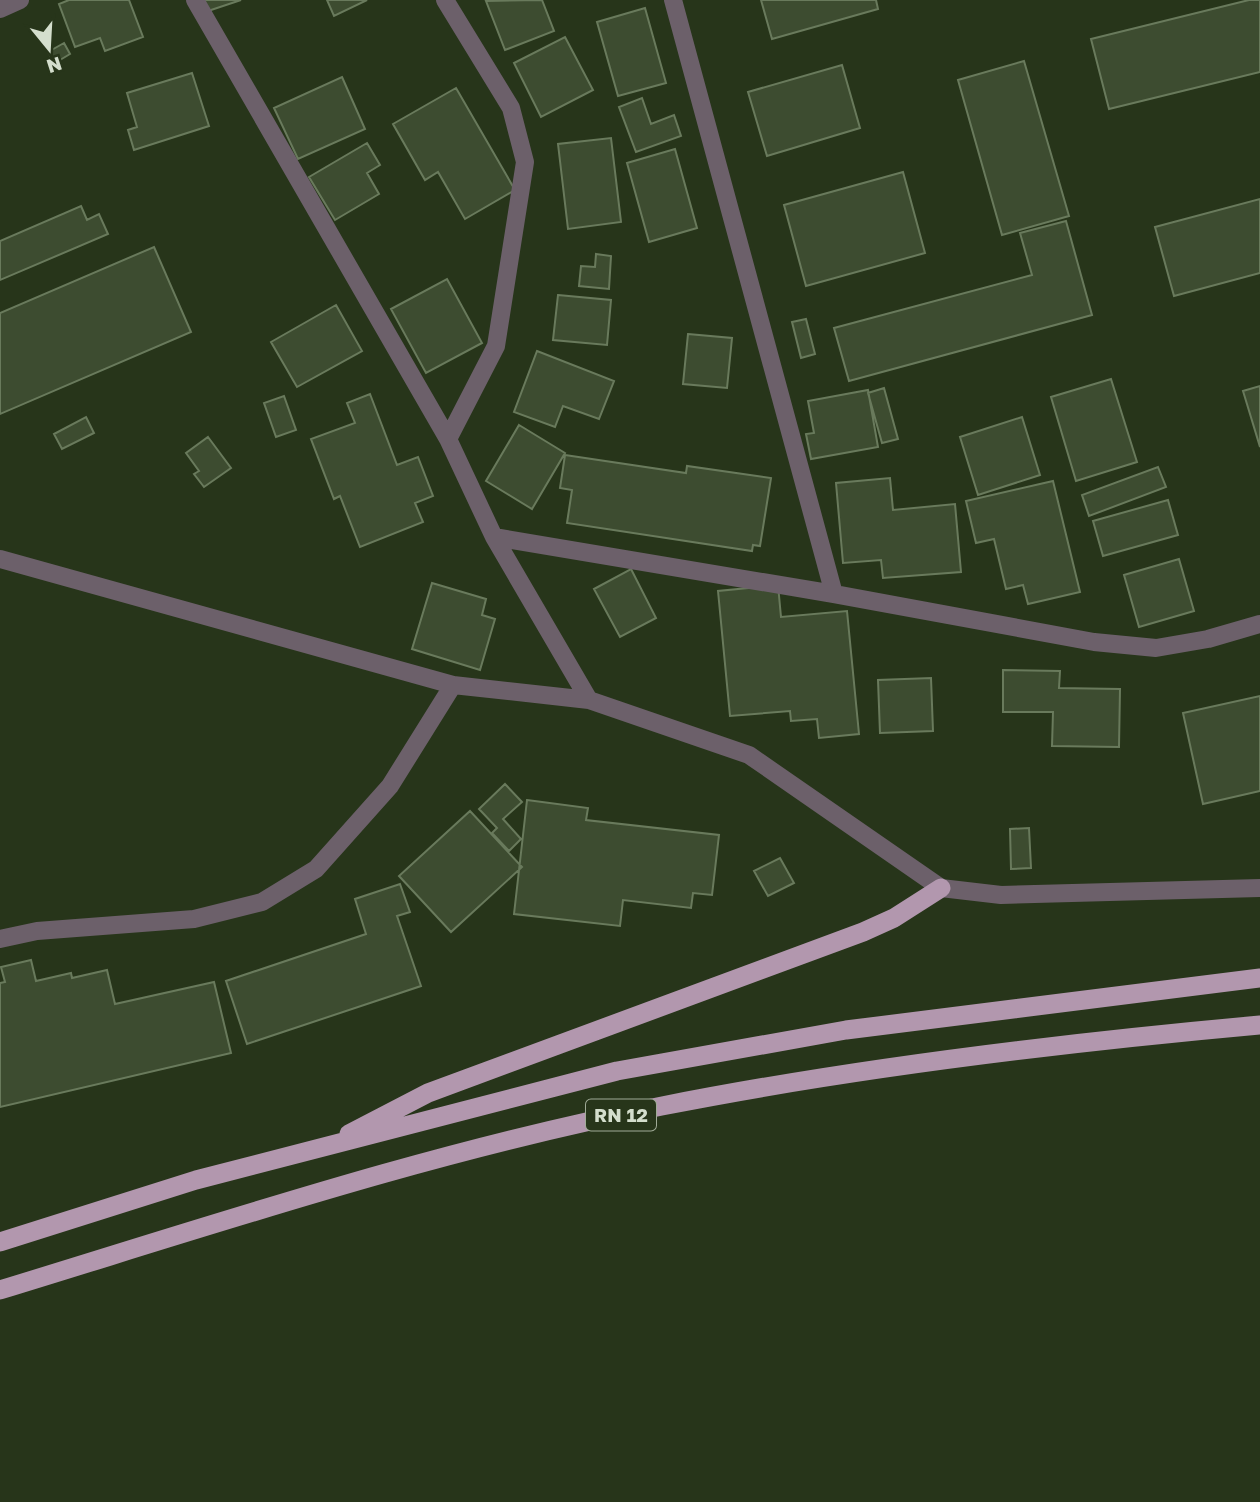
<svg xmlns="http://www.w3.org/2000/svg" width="1260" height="1502" viewBox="0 0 1260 1502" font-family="'Golos Text',sans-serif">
<rect width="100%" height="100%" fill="#27351a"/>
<!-- building -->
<path fill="#3d4c30" stroke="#697a5c" stroke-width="2" d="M69,0H129L143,37L105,51L100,38L75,47L59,4Z
M199,0H241L205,12Z
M327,0H367L334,16Z
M542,0L554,31L505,50L486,1Z
M761,0H876L878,9L772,39Z
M1249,0H1260V72L1109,109L1091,39Z
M645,8L666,83L618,96L597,22Z
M565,37L593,90L541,117L514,63Z
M64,43L70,54L55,63L48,52Z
M1024,61L1069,216L1002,235L958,80Z
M842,65L860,128L767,156L748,92Z
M192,73L209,126L134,150L128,130L137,127L127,93Z
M342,77L365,129L298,159L274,108Z
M456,88L515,190L465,219L438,172L425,180L393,124Z
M642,98L651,124L674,115L681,136L636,152L619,107Z
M611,138L621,222L568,229L558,144Z
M367,143L380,165L367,173L379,194L335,220L309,177Z
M675,149L697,228L649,242L627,163Z
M903,172L925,253L806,286L784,205Z
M1260,199V273L1174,296L1155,227Z
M81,206L87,220L99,214L108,234L0,280V241Z
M1066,221L1092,315L849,381L834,328L1032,275L1020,233Z
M154,247L191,332L0,414V313Z
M596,254L611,256L609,289L579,286L581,266L595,267Z
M447,279L482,343L426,373L391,309Z
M558,295L611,300L607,345L553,340Z
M336,305L362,351L297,387L271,342Z
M806,319L815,354L801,358L792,322Z
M688,334L732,338L727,388L683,384Z
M537,351L614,381L599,419L563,406L555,427L514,412Z
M1111,379L1137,462L1076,481L1051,397Z
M1260,386V447L1243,391Z
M884,388L898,439L882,443L868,393Z
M868,390L878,447L811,459L806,434L814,433L808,401Z
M370,394L397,465L418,457L433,496L415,503L423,522L360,547L340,496L334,499L311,439L355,423L347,403Z
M284,396L296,430L276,437L264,403Z
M86,417L94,433L62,449L54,434Z
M1022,417L1040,475L978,495L960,437Z
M519,425L565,453L532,509L486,481Z
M208,437L231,468L204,487L194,474L199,471L186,453Z
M565,455L686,473L687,466L771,478L760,546L753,545L752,551L567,523L572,490L560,488Z
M1158,467L1166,487L1089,516L1082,495Z
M890,478L893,510L955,504L961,572L883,578L881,560L843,563L836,483Z
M1053,481L1080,592L1028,604L1023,585L1006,589L994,539L976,543L966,501Z
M1168,500L1178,535L1103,556L1093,521Z
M1179,559L1194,611L1139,627L1124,575Z
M631,569L656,618L620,637L594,589Z
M432,583L486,599L482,615L495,619L480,670L412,649Z
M778,585L781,617L847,611L859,734L819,738L817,719L791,721L790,711L730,716L718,591Z
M1003,670L1060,671L1059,688L1120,689L1119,747L1052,746L1053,712H1003Z
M931,678L933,731L880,733L878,680Z
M1260,696V791L1203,804L1183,713Z
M505,784L522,802L503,819L521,839L509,851L492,833L497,828L479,809Z
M527,800L588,808L586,820L719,835L712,895L693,893L691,908L623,900L620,926L514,914Z
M470,811L522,867L451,932L399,876Z
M1029,828L1031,868L1011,869L1010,829Z
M780,858L794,883L768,896L754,871Z
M400,884L410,912L397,916L421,986L247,1044L226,981L366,934L355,899Z
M31,960L36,981L71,973L72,978L107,970L115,1004L214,982L231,1053L0,1107V983L5,982L1,967Z"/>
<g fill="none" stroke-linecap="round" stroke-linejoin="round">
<!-- minor -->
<path stroke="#6c606a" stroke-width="18" d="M195,0L448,439L494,537L589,700
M445,0L511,108L525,162L496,346L448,439
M673,0L834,594
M0,9L20,0
M494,537L834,594L1094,642L1156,648L1208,639L1260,624
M0,559L453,685L589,700L749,755L941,888L1001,895L1260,888
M0,939L37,931L194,919L262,902L316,869L390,786L453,685"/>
<!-- trunk -->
<path stroke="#b297ae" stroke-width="19" d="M349,1134L428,1093L863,932L894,918L941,888
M0,1242L196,1180L617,1071L846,1030L1260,978
M0,1290C219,1223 437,1150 662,1106C859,1067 1061,1043 1260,1025"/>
</g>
<g text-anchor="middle" stroke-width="5" stroke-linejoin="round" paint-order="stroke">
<!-- shield labels -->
<rect fill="#27351a" stroke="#a0ab97" stroke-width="2" x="586" y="1099.5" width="70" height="31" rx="5"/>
<g font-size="19" font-weight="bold" fill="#d4decd">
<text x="621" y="1122">RN 12</text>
</g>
</g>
<!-- north arrow -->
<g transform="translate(49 49) rotate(162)" stroke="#27351a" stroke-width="5" paint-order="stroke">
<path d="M0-5L12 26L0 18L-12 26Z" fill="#d4decd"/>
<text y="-10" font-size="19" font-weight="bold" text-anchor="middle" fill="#d4decd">N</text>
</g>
</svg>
